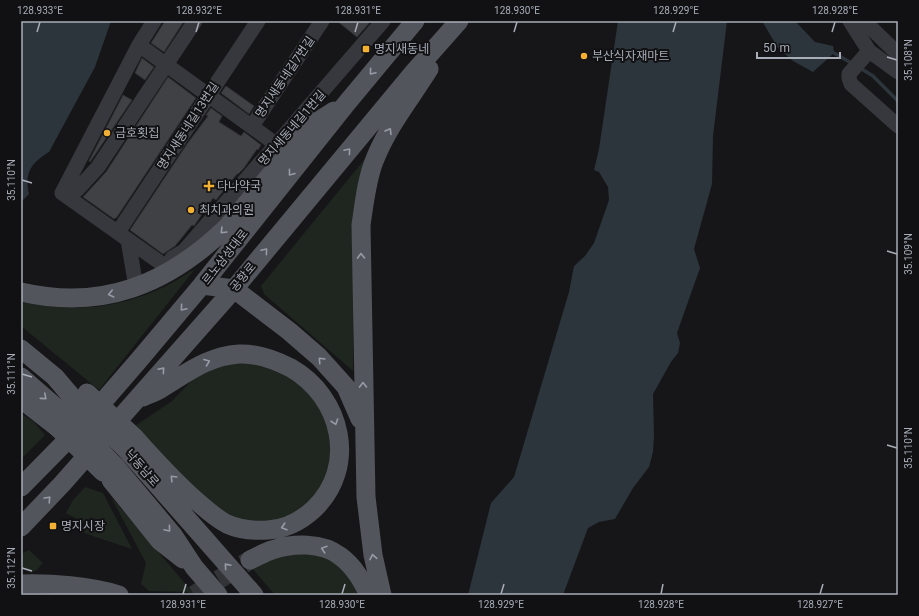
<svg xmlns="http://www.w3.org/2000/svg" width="919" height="616" viewBox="0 0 919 616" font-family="Roboto,'Noto Sans KR',sans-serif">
<rect width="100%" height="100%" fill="#161618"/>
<!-- green -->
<path fill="#1e261f" d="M364,160L356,199L353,218V371L264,294L261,286Z
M195,269L99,390L21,326V302C74,312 117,310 166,286C176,281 186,274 195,269Z
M237,362L259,364L300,382L324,411L331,433L330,475L299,514L255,526L215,511L135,426L172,401L194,378L204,372Z
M21,413L34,422L45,435L21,459Z
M85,487L103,493L132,549L84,533L86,524C80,518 72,518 66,513L73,500Z
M112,499H113L195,595H191L188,592L149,591L141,584L146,563Z
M29,550L43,563L37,570L30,573L21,567V554Z
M280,553H321L341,565L363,595H275L251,567Z"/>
<!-- water -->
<path fill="#2c353c" d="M21,21H111L95,67L49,152C31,163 24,173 29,194L21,202Z
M618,21H727L713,136L712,184L694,249L700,268L677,333L680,343L678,353L671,362L653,394L654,436L653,452L649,467L633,488L615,519L599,522L588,528L563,595H468L491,503L514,477L569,292L574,266L585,256L594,243L609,200L608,187L599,172L594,170L599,149Z
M762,21H795L815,42L833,46L834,53L813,72L793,61L778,48Z"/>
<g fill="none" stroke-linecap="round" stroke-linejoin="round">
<!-- stream -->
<path stroke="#2c353c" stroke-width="3.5" d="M834,53L853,64
M860,68L873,76L898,101"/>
</g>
<!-- building -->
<path fill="#404145" stroke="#303034" d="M165,21H184L164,52L151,43Z
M337,21H371L357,37Z
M142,58L154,67L145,80L135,73Z
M168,77L196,98L117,217L114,219L83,197L106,172Z
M226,86L254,106L249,114L221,93Z
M123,95L132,100L90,162L89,161Z
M211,108L222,116L219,122L241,136L244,132L261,145L258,150L257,149L244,168L238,174H237L216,200L213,198L194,226L192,225L175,246L163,254L130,230L187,144L208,116L206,115Z"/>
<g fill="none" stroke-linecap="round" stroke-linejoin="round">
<!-- major-tunnel -->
<path stroke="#333438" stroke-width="19" stroke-dasharray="19 10" stroke-linecap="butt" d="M194,595L250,560"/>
<!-- minor -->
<path stroke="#37383d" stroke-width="15" d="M850,21L869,51L898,72
M864,21L898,54
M139,45L277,145
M869,51L849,74V78L851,84L898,126
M252,126L322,21
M62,193L72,192L77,190L98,167L195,21
M62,193L139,45L154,21
M62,193L172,271
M118,232L258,21
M128,240L136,287
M172,258L184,251L383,21"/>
<!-- major -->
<path stroke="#53555c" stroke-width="19" d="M202,285L234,289L289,331L319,357L346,387L360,419
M21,292C103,311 168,284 227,227L312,125L334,111
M21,349L55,377L77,403
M21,377L67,417
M21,399L57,427
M134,437C155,460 176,484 200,504C208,511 217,519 227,524C240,530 253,531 268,530C285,529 301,521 314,509C358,467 342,397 291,368C275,360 256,353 239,354C208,356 187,373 162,388C156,392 149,394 143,397
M124,447L254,595
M116,467L173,535L194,567L218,595
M111,480L160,541L183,559
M21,487L87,420L139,360L202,285L346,104L415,21
M21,527L62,484L234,289L413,73L459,21
M250,560C257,557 265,552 272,550C293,543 322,542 340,556C354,566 362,581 369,595
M21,584C51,583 90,586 119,595
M382,595L373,555L366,497L361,225C364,205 367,177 375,159C388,126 411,98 429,69"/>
<!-- major-bridge -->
<path stroke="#53555c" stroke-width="19" d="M87,393L134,437
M77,403L124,447
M67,417L116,467
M57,427L103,472"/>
</g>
<!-- one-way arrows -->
<defs><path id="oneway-chevron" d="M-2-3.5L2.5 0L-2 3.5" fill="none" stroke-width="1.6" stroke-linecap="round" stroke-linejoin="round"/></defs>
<g stroke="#979ba6">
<use href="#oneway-chevron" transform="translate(372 72) rotate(130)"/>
<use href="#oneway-chevron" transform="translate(389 131) rotate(-59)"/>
<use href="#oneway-chevron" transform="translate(348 151) rotate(-50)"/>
<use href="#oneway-chevron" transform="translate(291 173) rotate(128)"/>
<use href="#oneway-chevron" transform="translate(223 231) rotate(135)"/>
<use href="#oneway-chevron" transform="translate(265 251) rotate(-50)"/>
<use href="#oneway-chevron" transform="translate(361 256) rotate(-91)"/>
<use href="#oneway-chevron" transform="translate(111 294) rotate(167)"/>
<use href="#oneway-chevron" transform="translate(183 308) rotate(130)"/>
<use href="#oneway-chevron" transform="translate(321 360) rotate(-134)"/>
<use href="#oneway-chevron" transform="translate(207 362) rotate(-21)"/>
<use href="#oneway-chevron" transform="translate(162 370) rotate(-49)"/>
<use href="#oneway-chevron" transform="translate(363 385) rotate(-91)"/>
<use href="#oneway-chevron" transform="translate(44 397) rotate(41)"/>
<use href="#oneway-chevron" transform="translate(335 422) rotate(71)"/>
<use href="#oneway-chevron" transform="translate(173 478) rotate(-135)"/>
<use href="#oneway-chevron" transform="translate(48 499) rotate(-47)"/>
<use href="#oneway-chevron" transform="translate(284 527) rotate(162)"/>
<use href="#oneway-chevron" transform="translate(168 529) rotate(50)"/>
<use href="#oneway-chevron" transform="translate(324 549) rotate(-162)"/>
<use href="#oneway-chevron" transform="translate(373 557) rotate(-101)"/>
<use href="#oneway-chevron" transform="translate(227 566) rotate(-131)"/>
</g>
<!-- ticks -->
<path fill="none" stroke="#a8adb8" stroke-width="1.5" d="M37,32L40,22M196,32L199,22M355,32L358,22M514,32L517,22M673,32L676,22M832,32L835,22M887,57L897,60M22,180L32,183M887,251L897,254M22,374L32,377M887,445L897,448M22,568L32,571M183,594L186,584M342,594L345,584M501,594L504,584M661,594L663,584M820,594L823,584"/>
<!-- markers -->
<g fill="#f2b134" stroke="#111113" stroke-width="1.5">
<rect x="362" y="45" width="8" height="8" rx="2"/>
<circle cx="584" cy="56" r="4"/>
<circle cx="107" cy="133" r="4"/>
<path d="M207 180h4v4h4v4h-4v4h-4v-4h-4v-4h4z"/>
<circle cx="191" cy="210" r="4"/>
<rect x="49" y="522" width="8" height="8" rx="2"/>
</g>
<g text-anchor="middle" stroke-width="4" stroke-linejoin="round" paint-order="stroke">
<!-- poi labels -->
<g font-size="12" fill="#a8adb8" stroke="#111113" text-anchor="start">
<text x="374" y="53">명지새동네</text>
<text x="592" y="60">부산식자재마트</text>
<text x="115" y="137">금호횟집</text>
<text x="217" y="190">다나약국</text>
<text x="199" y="214">최치과의원</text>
<text x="61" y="530">명지시장</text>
</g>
<!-- street labels -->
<g font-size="12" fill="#a8adb8" stroke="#111113">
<text transform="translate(285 77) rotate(-56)" y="4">명지새동네길7번길</text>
<text transform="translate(188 126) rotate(-57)" y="4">명지새동네길13번길</text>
<text transform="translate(292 128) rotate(-49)" y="4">명지새동네길1번길</text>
<text transform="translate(225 257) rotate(-52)" y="4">르노삼성대로</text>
<text transform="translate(243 277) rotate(-50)" y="4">공항로</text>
<text transform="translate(142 468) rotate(49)" y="4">낙동남로</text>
</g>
</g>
<!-- border -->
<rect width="919" height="616" fill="none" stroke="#111113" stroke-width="44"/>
<!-- scale -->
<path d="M757 52v6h83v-6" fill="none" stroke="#a8adb8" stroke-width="2"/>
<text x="763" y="52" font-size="12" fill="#a8adb8" stroke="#111113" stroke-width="3" paint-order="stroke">50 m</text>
<rect x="22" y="22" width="875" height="572" fill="none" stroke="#a8adb8" stroke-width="1.5"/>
<g font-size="10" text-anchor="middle" fill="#a8adb8">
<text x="40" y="14">128.933°E</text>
<text x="199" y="14">128.932°E</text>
<text x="358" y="14">128.931°E</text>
<text x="517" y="14">128.930°E</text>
<text x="676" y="14">128.929°E</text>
<text x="835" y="14">128.928°E</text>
<text transform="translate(908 60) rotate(-90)" y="4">35.108°N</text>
<text transform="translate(11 180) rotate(-90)" y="4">35.110°N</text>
<text transform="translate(908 254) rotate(-90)" y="4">35.109°N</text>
<text transform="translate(11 374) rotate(-90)" y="4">35.111°N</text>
<text transform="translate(908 448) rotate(-90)" y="4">35.110°N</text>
<text transform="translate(11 568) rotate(-90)" y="4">35.112°N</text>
<text x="183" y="608">128.931°E</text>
<text x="342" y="608">128.930°E</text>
<text x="501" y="608">128.929°E</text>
<text x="661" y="608">128.928°E</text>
<text x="820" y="608">128.927°E</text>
</g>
</svg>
